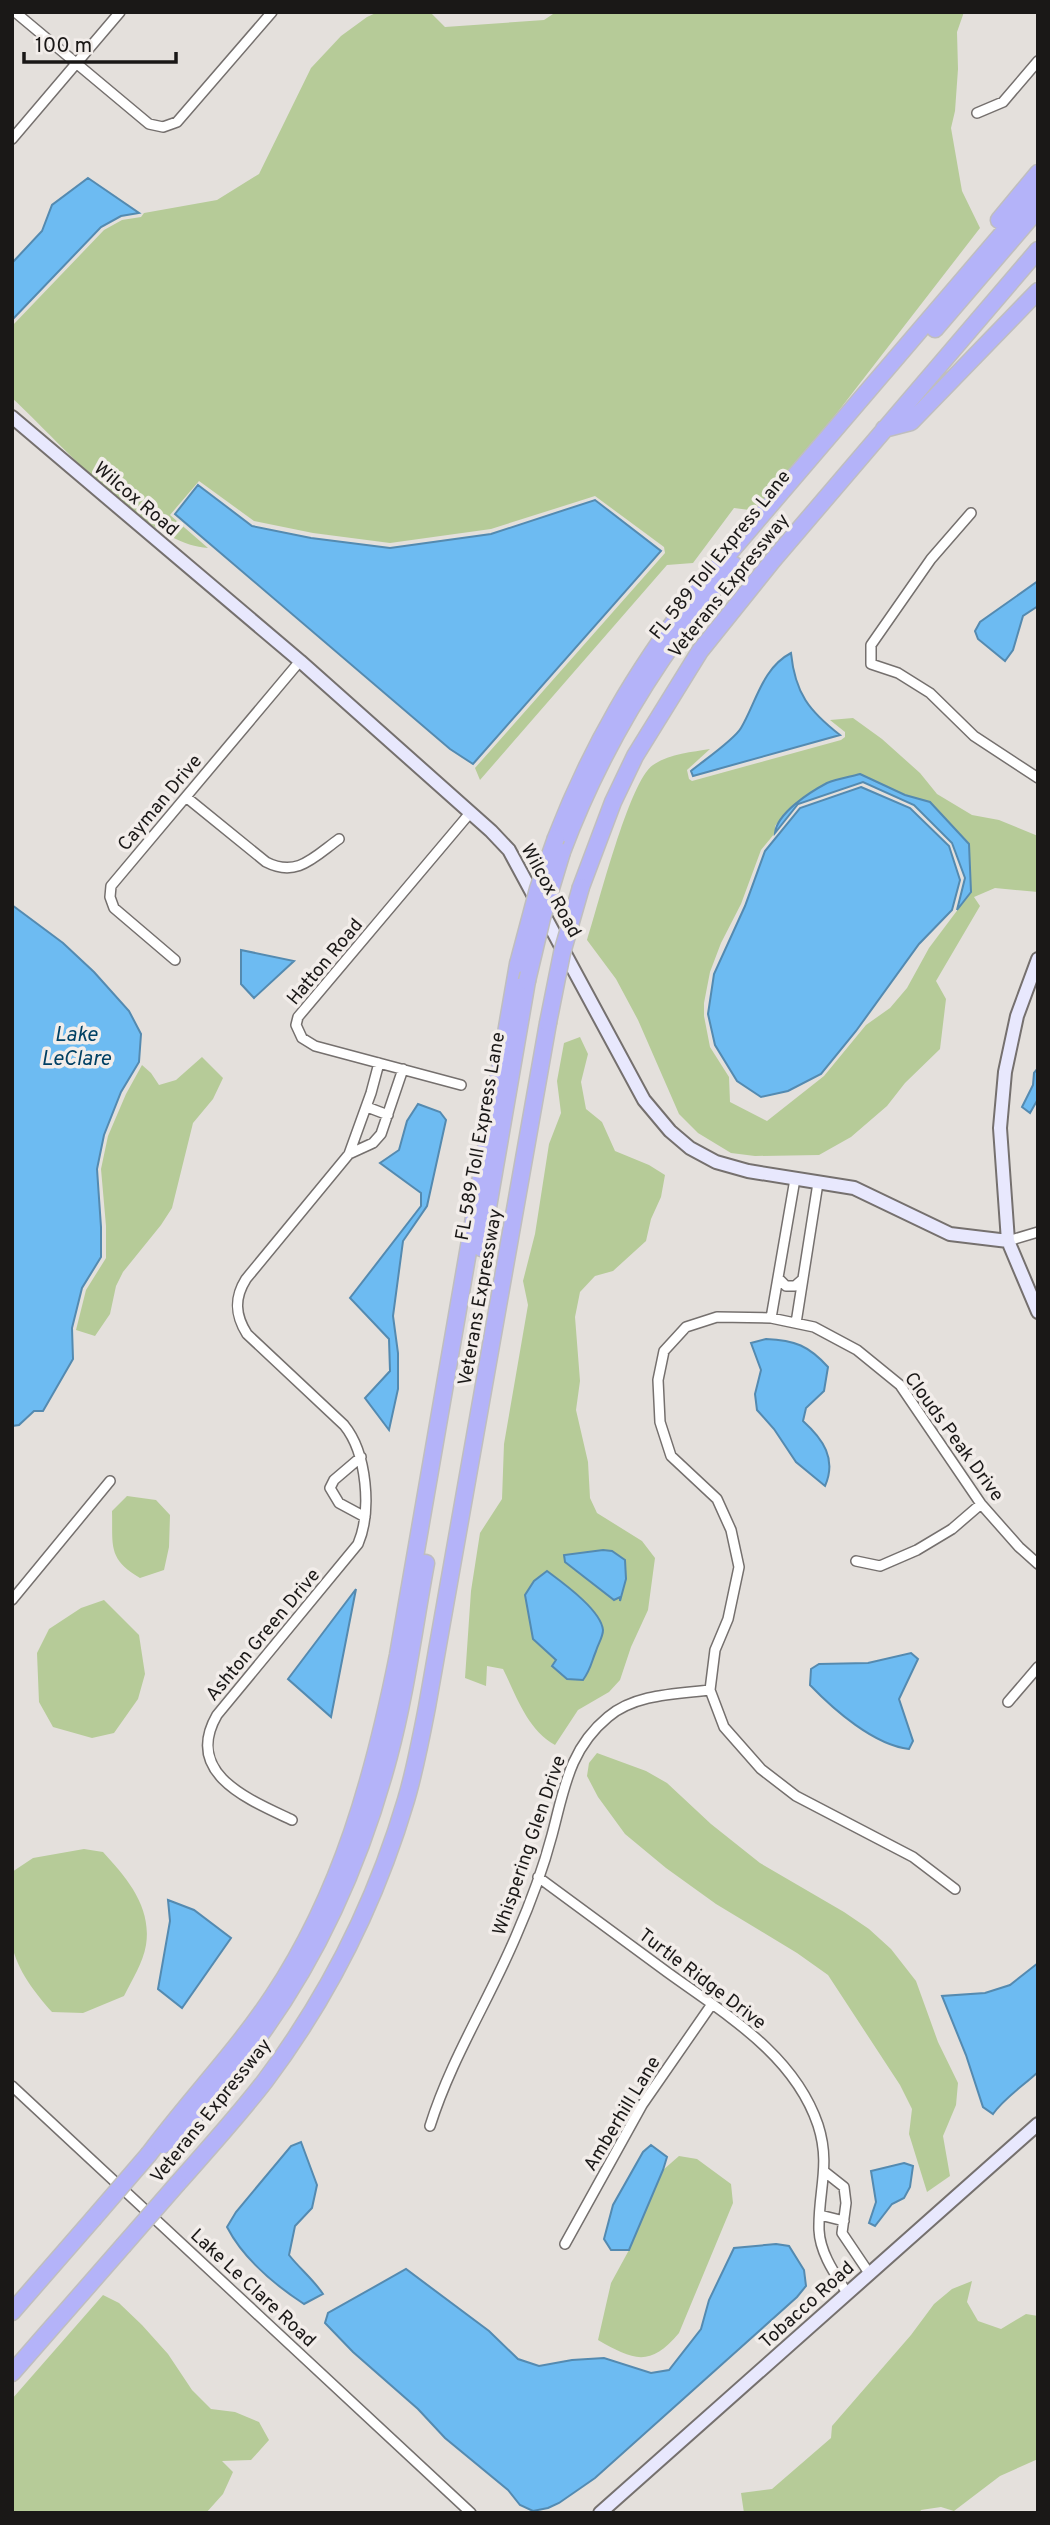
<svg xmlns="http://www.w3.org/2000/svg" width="1050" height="2525" viewBox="0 0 1050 2525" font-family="Overpass,sans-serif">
<rect width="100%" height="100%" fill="#e4e0dc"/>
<!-- green -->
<path fill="#b6cb98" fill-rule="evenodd" d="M378,12H430L445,27L544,20L556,12H964L957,32L958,69L955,111L951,128L962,191L980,228L789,475L757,511L734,508L693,563L667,565L480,780L475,768L665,553L664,547L595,496L491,529L390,543L313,533L254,521L199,481L170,515L208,548C147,545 57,439 12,398V326L104,230L122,220L141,217L144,213L217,200L259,174L311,68L341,36L367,17Z
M853,718L882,739L920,773L937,794L972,815L999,820L1038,836V892L995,888L974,897L980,906L936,981L946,999L940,1049L905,1083L887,1106L851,1137L819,1155L755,1156L731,1153L698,1133L679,1114L638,1020L616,979L587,940C598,907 629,781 653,765C669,754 692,752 710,749L687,770L689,779L692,781L841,740L845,737V732L830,720ZM860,774L905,795L930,802L969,844L971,892L929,948L907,988L890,1008L866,1025L824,1076L767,1121L730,1102L729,1077L710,1047L704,1016V1003L710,972L721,943L741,904L761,850L775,833V826L787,812L806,797Z
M580,1037L588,1054L581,1082L586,1109L602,1122L615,1151L649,1165L665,1175L661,1197L651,1219L646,1241L613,1271L595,1276L580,1292L575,1317L580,1381L576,1410L588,1462L590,1498L597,1513L642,1541L655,1558L648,1610L631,1647L620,1680L609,1692L578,1710L555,1745C527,1729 517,1697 503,1669L487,1666L486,1686L465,1678L471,1591L480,1533L502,1499L504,1444L528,1305L523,1281L535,1234L549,1144L561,1113L557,1081L564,1043Z
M202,1057L223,1078L213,1099L193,1123L172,1208L161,1225L123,1272L116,1286L110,1314L95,1336L76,1330L86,1290L106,1258V1226L101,1169L108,1136L126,1094L142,1065L151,1073L159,1085L176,1080Z
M127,1496L156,1500L170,1515L169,1547L164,1570L140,1578C107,1559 113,1545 112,1511Z
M104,1600L139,1635L145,1674L138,1699L114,1733L92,1738L53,1727L39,1702L37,1653L49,1629L81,1608Z
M597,1753L646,1771L667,1783L711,1824L760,1863L844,1912L869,1929L891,1949L916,1981L938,2042L958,2083L956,2105L943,2136L950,2176L927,2192L909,2134L912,2109L900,2085L828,1975L797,1953L716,1904L666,1868L625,1834L598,1797L587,1776L589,1763Z
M84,1849L103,1852C127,1878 152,1907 146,1945C143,1963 132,1980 124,1996L83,2013L52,2012C35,1993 17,1970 12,1945C9,1923 12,1894 12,1872L33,1858Z
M679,2156L697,2159L731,2184L733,2203L679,2333C650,2368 633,2360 598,2340L611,2283L629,2250L663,2170Z
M972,2281L967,2302L978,2321L1001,2329L1026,2314L1038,2316V2459L1000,2476L954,2511L941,2507L921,2510L919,2513H744L741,2493L772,2489L831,2438L832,2426L911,2335L934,2304L952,2289Z
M103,2295L119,2303L142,2325L168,2354L192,2390L211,2409L235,2412L259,2422L269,2440L251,2460L222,2461L233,2472L223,2494L206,2513H12V2399Z"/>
<!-- water -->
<path fill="#6dbbf2" stroke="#548ab0" stroke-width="2" d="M88,178L139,213L121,216L101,227L12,320V263L42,231L52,205Z
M198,485L252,526L311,538L390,548L491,534L595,500L661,551L473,764L450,749L175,514Z
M1038,581V606L1023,616L1013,650L1005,661L978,639L975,631L980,622Z
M791,653C795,693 809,711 840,735L693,776L691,771C703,761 734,740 741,728C756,703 762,668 791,653Z
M860,774L905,795L930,802L969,844L971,892L957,910L965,878L952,843L914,805L863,782L798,804L775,833C777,813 810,792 827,783C837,779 849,777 860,774Z
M861,787L910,808L949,846L960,880L952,910L919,944L856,1031L821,1074L788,1091L761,1097L737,1081L715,1045L708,1014L714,974L745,906L765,851L800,808Z
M12,905L63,943L94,972L129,1011L141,1034L139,1062L121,1092L104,1135L97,1169L101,1227V1257L82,1288L72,1328L73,1359L43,1411H34L19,1425L12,1426Z
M241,950L294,961L254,998L241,984Z
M1038,1068V1099L1030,1113L1022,1107L1033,1085L1034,1073Z
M418,1104L440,1112L446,1120L427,1206L403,1241L393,1316L398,1353V1389L389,1430L365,1398L390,1371L389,1339L350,1298L421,1206V1193L380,1163L399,1150L407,1121Z
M766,1339C795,1340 809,1346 828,1367L824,1391L806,1408L803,1421C823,1439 837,1459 825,1486L796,1462L774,1429L757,1410L755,1394L761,1370L751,1343Z
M603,1550L612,1551L625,1560L626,1579L620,1601V1597L614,1600L565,1562L564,1555Z
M547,1571C563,1583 601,1610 603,1630C603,1637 598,1644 596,1651C591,1663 591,1669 583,1680L567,1679L552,1666L556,1660L533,1639L525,1595L534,1581Z
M356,1589L331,1717L288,1679Z
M911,1653L918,1659L899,1699L913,1741L909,1749C874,1745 834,1710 810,1685L811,1669L819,1664L868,1663Z
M168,1900L194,1910L231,1938L182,2008L158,1989L170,1921Z
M1038,1963V2072C1023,2086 1004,2098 993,2114L983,2107L966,2055L942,1996L985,1993L1010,1985Z
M301,2142L317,2185L312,2208L295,2226L289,2255C300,2269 313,2279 323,2294L304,2304C275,2285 243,2258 227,2227L236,2212L291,2146Z
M651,2145L667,2157L663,2170L629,2250H611L604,2239L613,2205L643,2152Z
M904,2163L913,2166L910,2187L904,2198L892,2204L875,2226L869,2223L876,2202L871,2171Z
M776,2244L789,2246L804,2270L806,2286L797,2297L595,2478L559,2503L548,2508L533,2511L520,2505L508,2490L445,2438L418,2409L353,2352L325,2323L328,2313L406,2269L489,2331L518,2359L539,2366L572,2360L604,2358L651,2373L669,2370L701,2329L709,2300L734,2248Z"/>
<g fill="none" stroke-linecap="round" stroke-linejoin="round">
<defs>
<path id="street" d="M15,12L149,124L163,127L177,122L272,12
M977,113L1003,102L1038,61
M12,139L120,12
M971,513L931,559L871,645V664L898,673L930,693L974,736L1038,778
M186,797L266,862C297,878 314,857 339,839
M175,960L114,908L110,897L111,886L300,661
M379,1063L371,1093L349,1154L373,1143L381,1134L403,1069
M461,1085L315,1046L302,1038L296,1025L298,1017L470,813
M367,1107L388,1115
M1008,1241L1038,1232
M779,1279L786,1286H795L803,1279
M771,1318L795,1179
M796,1323L818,1183
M361,1457L334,1480L330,1488L339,1503L365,1517
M856,1561L880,1566L917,1550L952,1529L981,1504
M12,1600L110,1481
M1008,1702L1038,1667
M292,1820C250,1800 183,1774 217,1715L358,1544C372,1511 367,1453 344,1425L247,1334C235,1315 234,1298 246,1279L349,1154
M538,1877C581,1909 624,1940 667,1972C725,2014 794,2054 818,2125C831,2165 818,2191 819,2230C820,2253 835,2274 847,2293
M955,1889L913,1857L796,1796L761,1769L724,1727L710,1690L715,1650L728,1619L739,1567L731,1530L717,1499L671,1456L660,1422L658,1380L664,1351L686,1327L717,1317L771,1318L814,1327L857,1350L900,1385L981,1504L1019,1547L1038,1564
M12,2086L471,2513
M430,2126C451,2059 489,2000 516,1936C530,1904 543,1869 552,1835C564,1790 569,1749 608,1717C635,1694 676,1694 710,1690
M825,2172L844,2187L846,2203L842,2233L869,2273
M820,2215L844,2221
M565,2244L642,2105L712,2004"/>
<path id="secondary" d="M12,417L300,661L491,831L509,850L644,1100L670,1131L690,1148L716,1162L748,1171L854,1188L950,1234L1008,1241
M1038,959L1017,1016L1005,1072L1000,1128L1008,1241L1038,1312
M600,2513L1038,2124"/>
<path id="highway" d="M999,220L1038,173
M935,329L1038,209
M884,429L911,422L1038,291
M556,838C592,745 635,673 695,593L1038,192
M562,852C602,745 660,651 734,565
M581,887L613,802L635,756L700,651L773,560L1038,250
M481,1248L527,981
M163,2145C191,2124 212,2095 235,2068C309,1977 359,1869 389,1756C406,1693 414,1627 426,1563
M149,2154C189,2100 236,2052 273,1996C342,1892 374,1775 398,1655L518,964
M178,2183C208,2149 238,2116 265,2081C328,1997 376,1901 406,1800C415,1770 421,1738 427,1707L548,1023
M12,2312L93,2219
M12,2373L123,2246"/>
</defs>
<!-- street casing -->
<use href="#street" stroke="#75706e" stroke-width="12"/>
<!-- secondary casing -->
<use href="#secondary" stroke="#75706e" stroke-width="16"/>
<!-- highway casing -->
<use href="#highway" stroke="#bfbebe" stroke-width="19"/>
<!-- street -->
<use href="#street" stroke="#fff" stroke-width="9"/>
<!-- secondary -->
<use href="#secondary" stroke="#e8e8fd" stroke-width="12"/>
<!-- highway -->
<use href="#highway" stroke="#b4b3f9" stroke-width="16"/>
<defs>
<path id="highway-bridge" d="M518,964L538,889L556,838
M527,981L542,918L562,852
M548,1023L562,953L581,887
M93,2219L149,2154
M123,2246L178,2183"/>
</defs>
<!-- highway-bridge casing -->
<use href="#highway-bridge" stroke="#bfbebe" stroke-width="19" stroke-linecap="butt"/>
<!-- highway-bridge -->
<use href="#highway-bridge" stroke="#b4b3f9" stroke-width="16"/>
</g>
<g text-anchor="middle" stroke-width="7" stroke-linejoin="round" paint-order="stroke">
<!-- street labels -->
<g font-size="19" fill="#1a1817" stroke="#f2edea">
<text transform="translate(137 498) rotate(40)" y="7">Wilcox Road</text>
<text transform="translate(719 554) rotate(-51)" y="7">FL 589 Toll Express Lane</text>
<text transform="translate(728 585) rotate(-51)" y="7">Veterans Expressway</text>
<text transform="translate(159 802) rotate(-50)" y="7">Cayman Drive</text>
<text transform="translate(552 890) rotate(61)" y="7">Wilcox Road</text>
<text transform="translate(324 961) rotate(-50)" y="7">Hatton Road</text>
<text transform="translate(479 1136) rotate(-80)" y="7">FL 589 Toll Express Lane</text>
<text transform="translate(479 1297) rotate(-80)" y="7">Veterans Expressway</text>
<text transform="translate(955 1436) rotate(54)" y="7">Clouds Peak Drive</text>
<text transform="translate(262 1634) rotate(-50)" y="7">Ashton Green Drive</text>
<text transform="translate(528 1845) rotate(-71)" y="7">Whispering Glen Drive</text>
<text transform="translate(703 1978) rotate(37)" y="7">Turtle Ridge Drive</text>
<text transform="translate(210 2110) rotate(-51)" y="7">Veterans Expressway</text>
<text transform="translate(621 2113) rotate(-59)" y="7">Amberhill Lane</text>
<text transform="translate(254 2287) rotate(43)" y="7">Lake Le Clare Road</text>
<text transform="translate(806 2304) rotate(-42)" y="7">Tobacco Road</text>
</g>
<!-- water labels -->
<g font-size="21" font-style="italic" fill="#004064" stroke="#f2edea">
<text x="76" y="1041">Lake<tspan x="76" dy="24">LeClare</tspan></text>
</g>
</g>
<!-- border -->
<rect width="1050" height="2525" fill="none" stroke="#1a1817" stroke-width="28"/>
<!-- scale -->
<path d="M24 52v10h152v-10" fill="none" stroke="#1a1817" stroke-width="3.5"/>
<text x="35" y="52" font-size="21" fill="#1a1817" stroke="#f2edea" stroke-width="5" paint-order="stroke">100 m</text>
</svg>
